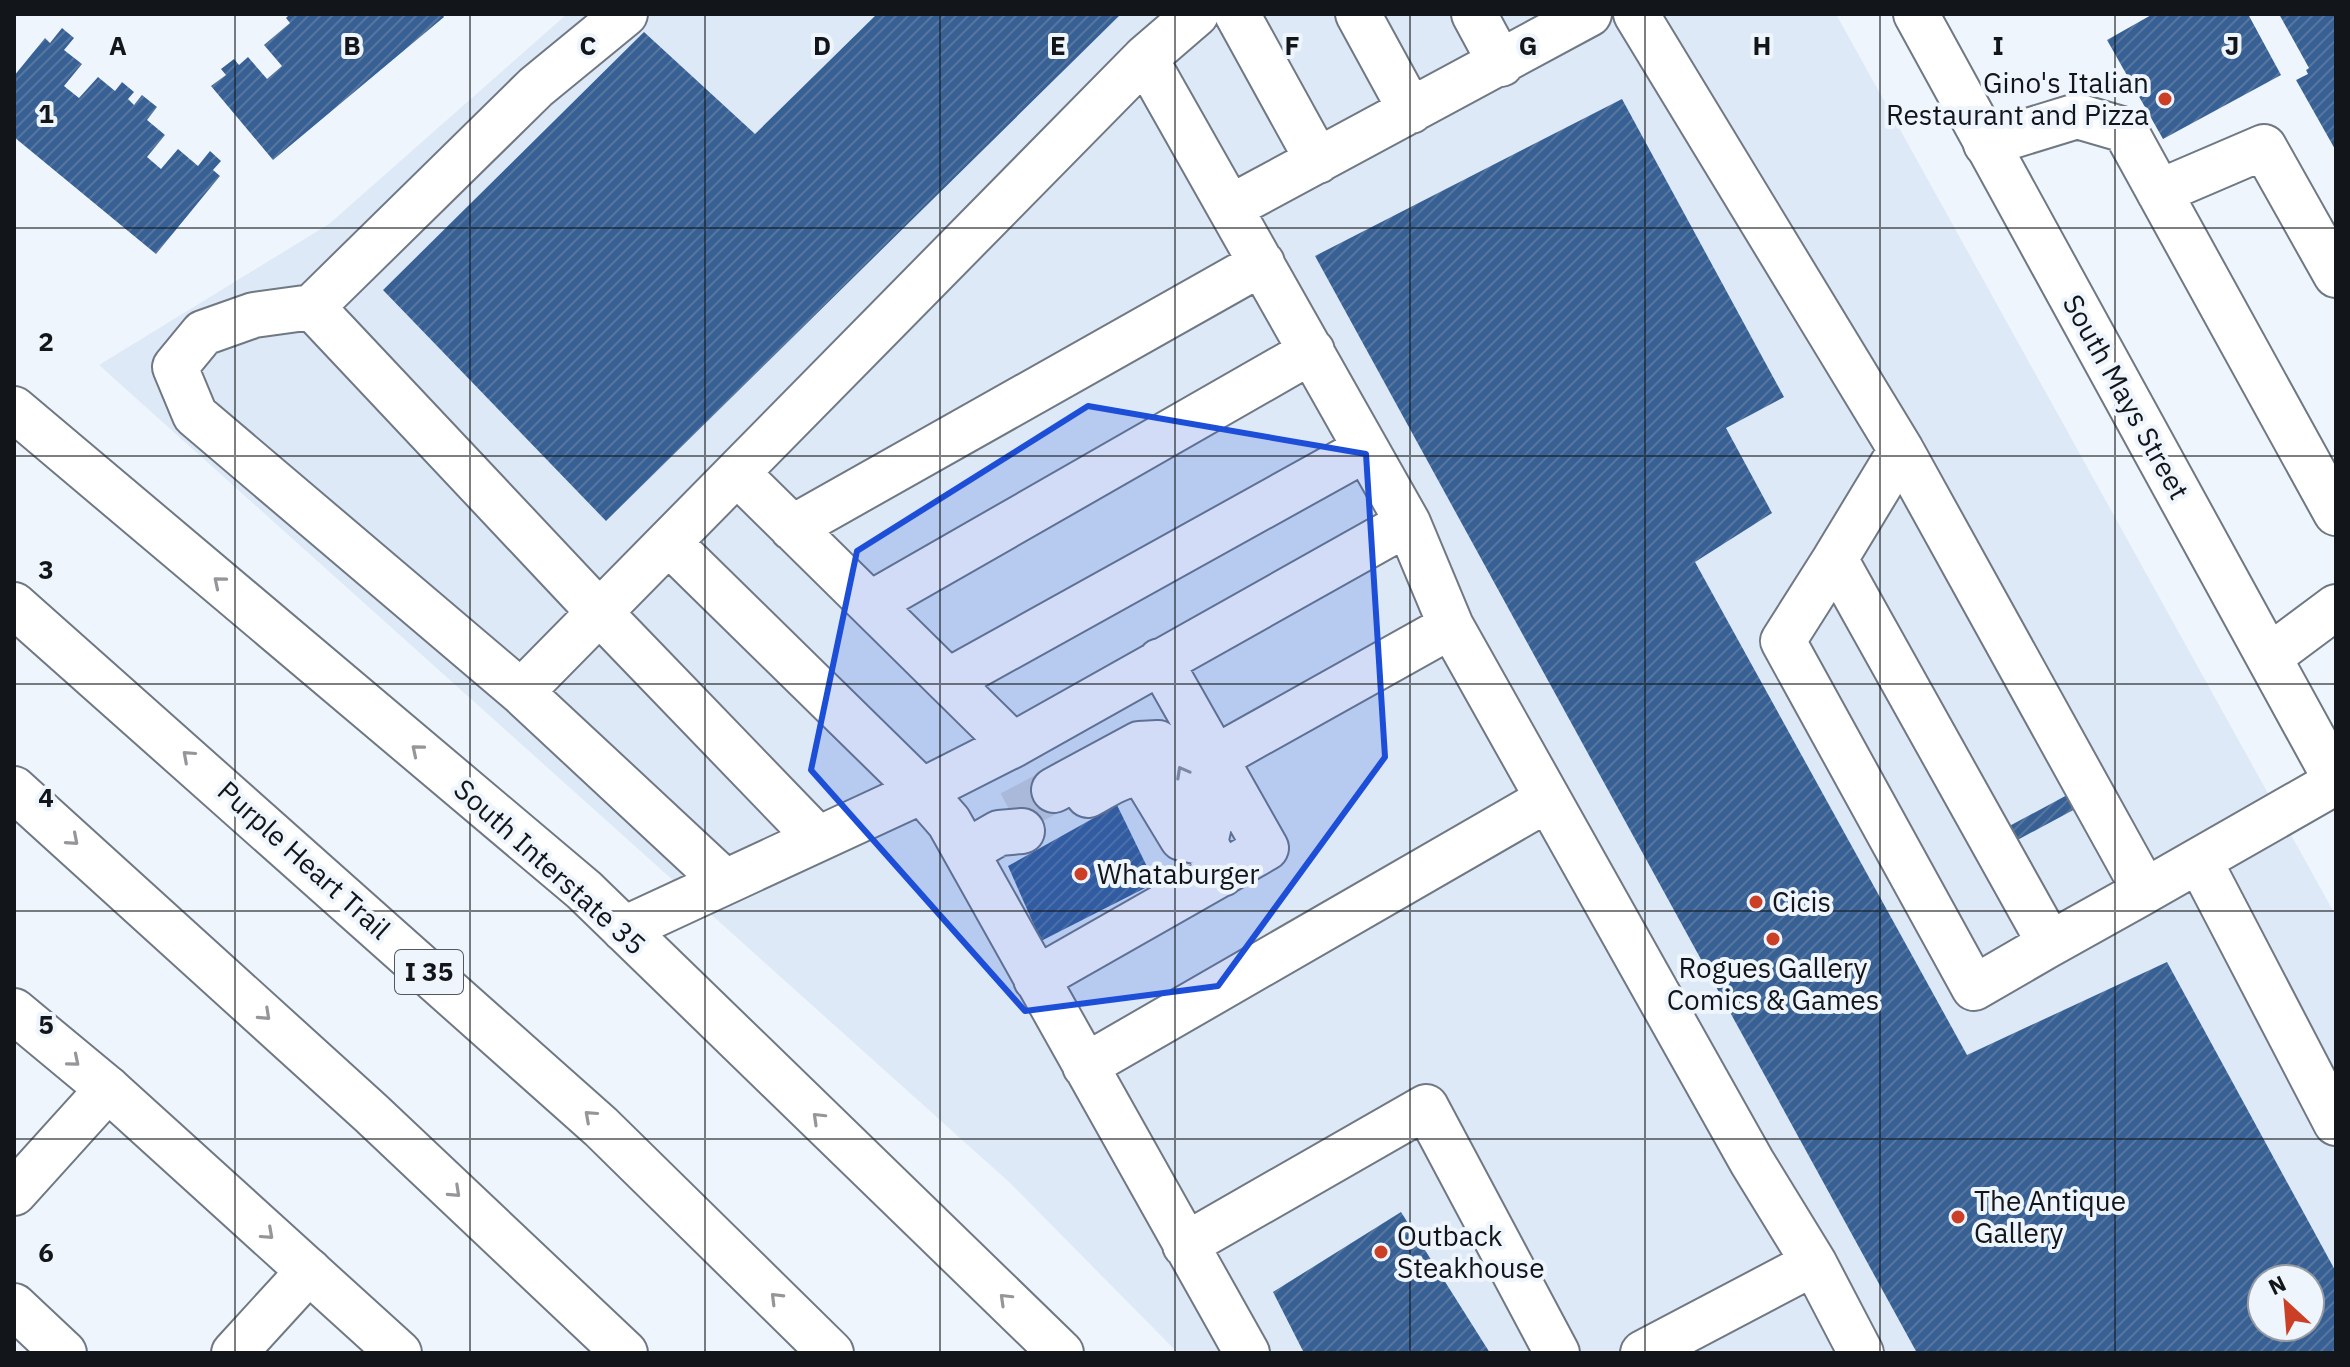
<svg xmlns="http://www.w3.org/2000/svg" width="2350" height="1367" viewBox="0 0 2350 1367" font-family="'IBM Plex Sans',sans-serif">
<defs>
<pattern id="building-hatch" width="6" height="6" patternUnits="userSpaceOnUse" patternTransform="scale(2)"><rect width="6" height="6" fill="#376094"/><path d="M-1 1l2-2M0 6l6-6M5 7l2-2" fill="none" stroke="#57769e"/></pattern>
</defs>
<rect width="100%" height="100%" fill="#eff5fd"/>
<!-- built -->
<path fill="#dee9f7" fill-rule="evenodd" d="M567,14H1836L2336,916V1353H1178L1009,1182L99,365L329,224ZM2262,1279H2310V1327H2262Z"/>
<!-- building -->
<path fill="url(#building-hatch)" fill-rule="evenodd" d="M290,14H442L444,17L273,160L211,86L226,75L221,69L234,59L239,65L248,57L267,79L282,66L264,45L290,23L286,18Z
M877,14H1121L606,521L383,290L644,32L755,134Z
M2153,14H2248L2281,75L2163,139L2107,40Z
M2279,14H2336V151L2296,80L2308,74L2306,70L2309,68Z
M62,28L74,38L64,50L82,64L64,86L79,98L98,77L115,91L122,82L134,92L128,99L134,105L142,95L157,107L147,120L165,135L147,157L161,169L178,149L198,166L210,151L221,161L213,170L220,176L156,254L14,137V76L45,38L50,43Z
M1622,99L1784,397L1726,428L1772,513L1695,562L1967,1055L2167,962L2336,1272V1353H1917L1315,256ZM2262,1279H2310V1327H2262Z
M2069,794L2077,808L2010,844L2002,830Z
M1117,805L1155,883L1041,941L1008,866Z
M1401,1212L1490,1353H1304L1273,1292Z"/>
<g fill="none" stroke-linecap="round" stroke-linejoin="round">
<!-- minor-tunnel -->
<path stroke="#ced3db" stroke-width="44" stroke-dasharray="44 22" stroke-linecap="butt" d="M1011,813L1054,790"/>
<defs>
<path id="minor" d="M625,14L536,87L312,307L254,315L203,333L175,367L195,415L521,692L725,882
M1196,14L1145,58L1408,523L1451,626L1752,1162L1814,1263L1861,1353
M1237,14L1318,161
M1358,14L1411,111
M1474,14L1501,64
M1636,14L1901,450L2145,891L2336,782
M1986,144L2077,116L2125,130L2336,513
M2159,192L2264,147L2336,275
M1231,207L1589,14
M312,307L600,613L818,839
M1901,450L1835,559L2050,944L2145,891
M738,474L1013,745
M792,528L1262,263
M1835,559L1783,641L1974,988L2050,944
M870,604L1312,351
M2269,657L2336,607
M948,681L1366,449
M521,692L1145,58
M1215,758L1451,626
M1054,790L1139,744L1158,743L1172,755L1210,821L1205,843L1222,874
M1088,795C1106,786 1124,770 1145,777L1182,838L1205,843
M966,852L999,833L1022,831
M2200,862L2336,1123
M624,929L922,791L669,543
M1036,979L1266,848L1160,661
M1085,1066L1548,799
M14,1193L108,1089
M1185,1245L1426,1107L1557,1353
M14,1306L64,1353
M234,1353L309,1271
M1247,1353L949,822L922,791L1013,745L1408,523
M1643,1353L1814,1263"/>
<path id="major" d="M1916,14L2336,780
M14,409L584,890L1061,1353
M14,1011L108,1089L399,1353"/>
<path id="highway" d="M14,605L601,1127L831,1353
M14,789L371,1113L625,1353"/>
</defs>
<!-- minor casing -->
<use href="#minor" stroke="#6f7883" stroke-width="48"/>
<!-- major casing -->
<use href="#major" stroke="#6f7883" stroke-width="48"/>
<!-- highway casing -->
<use href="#highway" stroke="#6f7883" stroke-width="48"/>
<!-- minor -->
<use href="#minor" stroke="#fff" stroke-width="44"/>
<!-- major -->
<use href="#major" stroke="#fff" stroke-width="44"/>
<!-- highway -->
<use href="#highway" stroke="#fff" stroke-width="44"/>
</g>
<!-- one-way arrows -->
<defs><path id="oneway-chevron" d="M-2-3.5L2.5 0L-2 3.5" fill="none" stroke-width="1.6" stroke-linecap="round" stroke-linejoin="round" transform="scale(2)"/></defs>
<g stroke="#949698">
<use href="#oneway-chevron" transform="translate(219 582) rotate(-140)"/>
<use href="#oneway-chevron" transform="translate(417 750) rotate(-140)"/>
<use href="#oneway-chevron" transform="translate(188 756) rotate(-138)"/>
<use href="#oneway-chevron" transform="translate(1182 772) rotate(-119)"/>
<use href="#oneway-chevron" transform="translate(73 840) rotate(41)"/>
<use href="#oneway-chevron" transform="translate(265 1015) rotate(43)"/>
<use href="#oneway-chevron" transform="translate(74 1061) rotate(40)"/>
<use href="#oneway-chevron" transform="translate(590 1116) rotate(-138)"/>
<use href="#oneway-chevron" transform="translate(818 1118) rotate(-136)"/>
<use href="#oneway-chevron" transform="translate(455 1192) rotate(43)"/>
<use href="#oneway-chevron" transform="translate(268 1234) rotate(42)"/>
<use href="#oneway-chevron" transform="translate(776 1298) rotate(-135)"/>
<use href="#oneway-chevron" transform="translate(1005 1299) rotate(-136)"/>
</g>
<!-- marked area -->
<path fill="#1d4ed8" fill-opacity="0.2" stroke="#1d4ed8" stroke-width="6" stroke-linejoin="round" d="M1088,406L1366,454L1385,757L1218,986L1025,1011L811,770L857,551Z"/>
<!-- grid -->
<path fill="none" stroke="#121519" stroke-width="2" stroke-opacity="0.55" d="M235,14V1353M470,14V1353M705,14V1353M940,14V1353M1175,14V1353M1410,14V1353M1645,14V1353M1880,14V1353M2115,14V1353M14,228H2336M14,456H2336M14,684H2336M14,911H2336M14,1139H2336"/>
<!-- markers -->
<g fill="#ca3f25" stroke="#eff5fd" stroke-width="3">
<circle cx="2165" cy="99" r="8"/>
<circle cx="1081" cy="874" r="8"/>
<circle cx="1756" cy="902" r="8"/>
<circle cx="1773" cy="939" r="8"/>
<circle cx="1958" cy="1217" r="8"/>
<circle cx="1381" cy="1252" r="8"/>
</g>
<g text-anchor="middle" stroke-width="8" stroke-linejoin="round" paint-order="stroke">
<!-- shield labels -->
<rect fill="#eff5fd" stroke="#54585d" stroke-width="2" x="395" y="950" width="68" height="44" rx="6"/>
<g font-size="26" font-weight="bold" fill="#121519">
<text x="429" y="981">I 35</text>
</g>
<!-- poi labels -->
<g font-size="28" fill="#121519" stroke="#eff5fd" text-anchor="start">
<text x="2149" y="93" text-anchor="end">Gino's Italian<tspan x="2149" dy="32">Restaurant and Pizza</tspan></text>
<text x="1097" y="884">Whataburger</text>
<text x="1772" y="912">Cicis</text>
<text x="1773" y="978" text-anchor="middle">Rogues Gallery<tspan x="1773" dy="32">Comics &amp; Games</tspan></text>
<text x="1974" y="1211">The Antique<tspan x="1974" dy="32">Gallery</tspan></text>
<text x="1397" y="1246">Outback<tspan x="1397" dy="32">Steakhouse</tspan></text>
</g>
<!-- street labels -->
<g font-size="28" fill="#121519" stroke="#eff5fd">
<text transform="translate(2126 397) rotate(61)" y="10">South Mays Street</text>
<text transform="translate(304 860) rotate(42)" y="10">Purple Heart Trail</text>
<text transform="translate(550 867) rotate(42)" y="10">South Interstate 35</text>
</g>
</g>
<g font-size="26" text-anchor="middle" font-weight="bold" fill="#121519" stroke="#eff5fd" stroke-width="8" stroke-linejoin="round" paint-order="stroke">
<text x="118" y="55">A</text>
<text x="352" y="55">B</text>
<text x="588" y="55">C</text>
<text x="822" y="55">D</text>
<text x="1058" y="55">E</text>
<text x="1292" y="55">F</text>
<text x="1528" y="55">G</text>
<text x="1762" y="55">H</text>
<text x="1998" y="55">I</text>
<text x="2232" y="55">J</text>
<text x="46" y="123">1</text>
<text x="46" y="351">2</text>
<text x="46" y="579">3</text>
<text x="46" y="807">4</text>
<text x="46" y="1034">5</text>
<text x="46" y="1262">6</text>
</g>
<!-- border -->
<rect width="2350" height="1367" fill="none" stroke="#121519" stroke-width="32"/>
<!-- north arrow -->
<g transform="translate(2286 1303) rotate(334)"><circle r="38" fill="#eff5fd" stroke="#979ba2" stroke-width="2"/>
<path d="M0-6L14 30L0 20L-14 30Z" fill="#ca3f25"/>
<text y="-12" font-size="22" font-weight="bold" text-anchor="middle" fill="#121519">N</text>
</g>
</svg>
